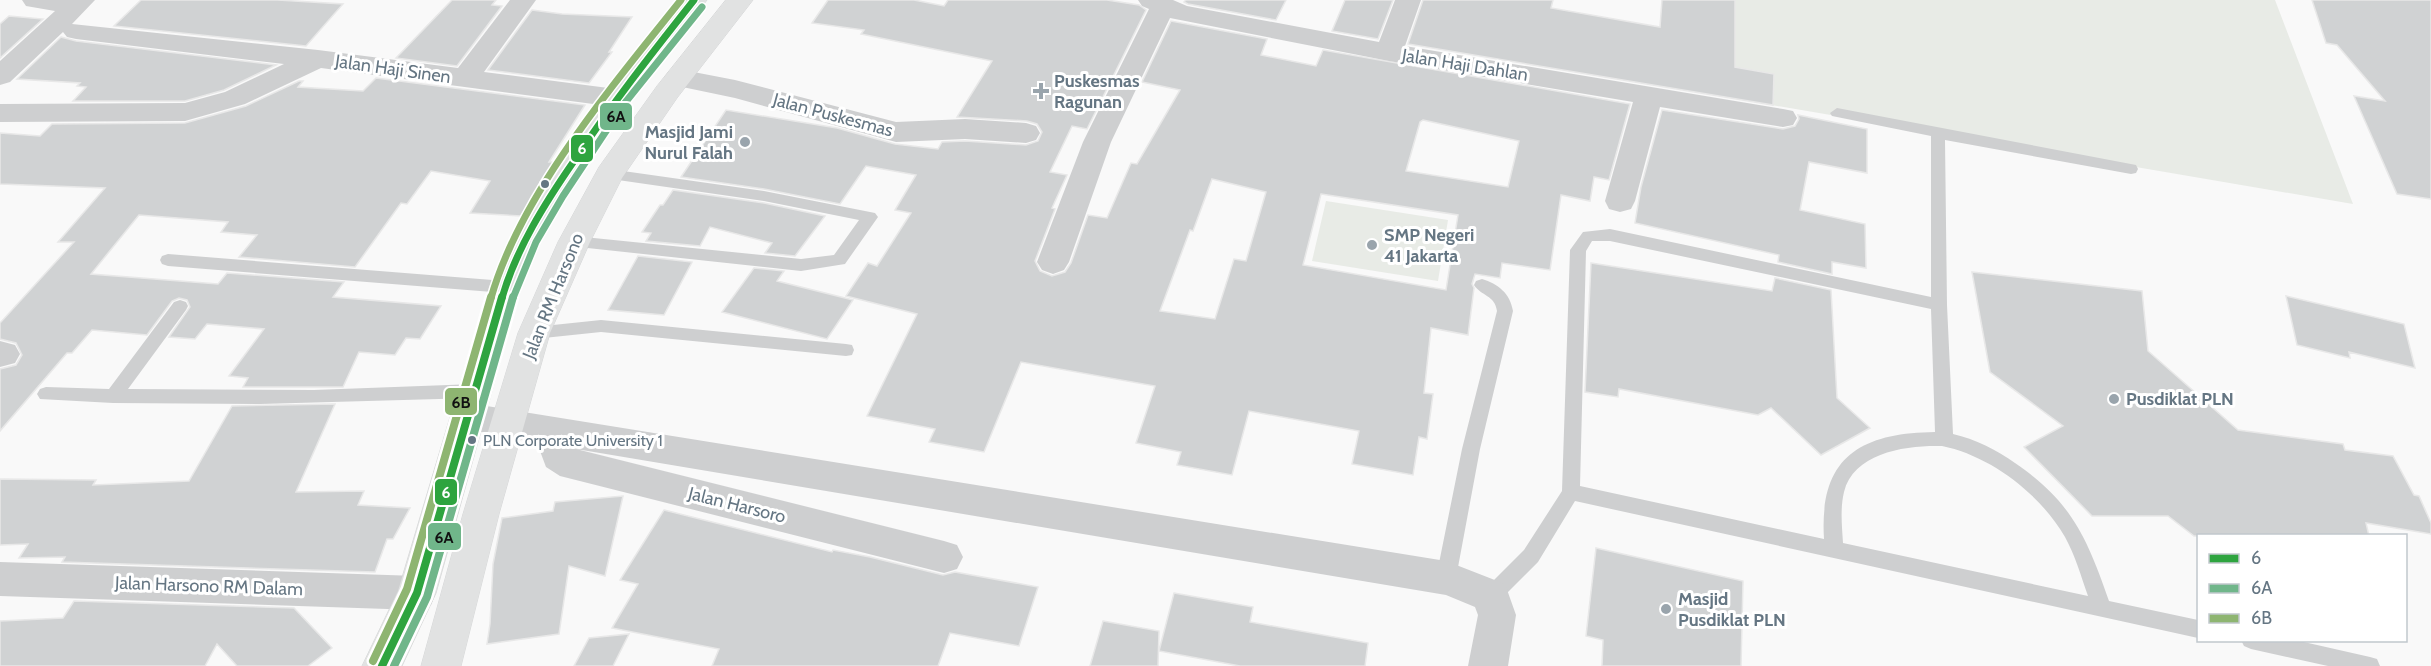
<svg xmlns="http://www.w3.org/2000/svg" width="2431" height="666" viewBox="0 0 2431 666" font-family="Cabin,sans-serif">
<rect width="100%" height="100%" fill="#f9f9f9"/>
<!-- green -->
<path fill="#e8ebe6" d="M1708,0H2275L2353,204L1701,93Z
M1326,201L1448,220L1438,281L1312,261Z"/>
<!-- building -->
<path fill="#d0d2d3" stroke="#e8e8e8" stroke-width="1.5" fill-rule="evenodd" d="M141,0H278L343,4L306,46L114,26Z
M452,0H496L492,5L502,6L457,66L396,58Z
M828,0H914L944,6L948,0H1107L1139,5L1146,10L1087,129L1072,126L1050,172L1067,175L1052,208L1055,209L1035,261L1040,271L1052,276L1065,272L1071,263L1088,215L1107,218L1131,163L1137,164L1180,90L1142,82L1171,21L1267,39L1261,55L1316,66L1323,50L1630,104L1609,180L1594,177L1590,201L1561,195L1550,270L1502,263L1500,278L1475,274L1472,284L1474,288L1468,335L1431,328L1424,393L1433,394L1427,439L1419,437L1413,475L1352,464L1359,431L1249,411L1232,475L1177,465L1181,452L1136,443L1155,386L1021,362L984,452L929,442L935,429L867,416L917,314L846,296L868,263L877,266L911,213L895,210L916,175L866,166L840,204L764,189L681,177L726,110L837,128L895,144L938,149L942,142L965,141L1026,145L1038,141L1042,132L1037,124L1027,121L957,117L992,61L861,34L864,30L812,23ZM1423,120L1519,141L1508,187L1406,171L1420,122ZM1212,179L1266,192L1246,261L1234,259L1215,319L1160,311L1190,230L1193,231ZM1321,194L1458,215L1446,290L1303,265Z
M1186,0H1286L1276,20L1188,4L1184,2Z
M1345,0H1393L1378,39L1332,31Z
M1423,0H1553L1551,8L1660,27L1662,0H1735V67L1774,74L1773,105L1408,44Z
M2312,0H2431V199L2397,194L2354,96L2385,101L2337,45L2326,43Z
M532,10L562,14L632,17L609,52H612L589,83L488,70Z
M9,16L43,19L0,58V24Z
M61,37L76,41L276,65L224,90L185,101H73L86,87L77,86L80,83L17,79Z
M376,78L585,105L549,162H555L521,216L470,213L490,181L431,171L407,204L401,203L355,267L239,257L257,235L221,232L228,222L139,215L91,274L218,284L227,273L344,282L333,297L441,306L420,339L406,338L395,355L359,352L343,387H243L248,378L229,376L264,329L207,324L195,339L169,337L190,307L187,300L179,298L172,301L147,335L92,330L72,353H67L0,431V369L16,365L22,355L16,343L0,339V323L74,242H58L105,188L0,184V133L40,136L52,124L185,123L246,106L299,81H303L298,87L363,91Z
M1662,110L1783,129L1795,126L1799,119L1798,115L1867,129V173L1809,162L1800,210L1865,224L1866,268L1832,262V274L1778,262L1779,255L1635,223L1641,187Z
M673,190L764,203L825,216L795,256L765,253L772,243L710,227L700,246L646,241L651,233L642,232L660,205H663Z
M638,256L692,262L664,315L608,310Z
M1591,263L1772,291L1775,278L1831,290L1837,398L1870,428L1821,455L1771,408L1758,415L1619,389L1618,397L1585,392Z
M754,268L784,271L777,281L853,300L827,339L722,312Z
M1972,272L2142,291L2148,351L2238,430L2343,444L2345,450L2393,456L2414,495L2419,496L2431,523V534L2366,523L2369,536H2194L2168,516H2092L2024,447L2063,426L1990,372Z
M2286,296L2404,324L2415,368L2349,352L2350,358L2297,345Z
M335,404L296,492L364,491L358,505L410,508L393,539H387L375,572L62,562L65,557L19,558L28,544L0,545V479L96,480L93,485L189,481L232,406Z
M623,496L605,576L569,566L559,634L487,644L490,624L493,564L502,518L553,511L555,502Z
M664,510L832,552L833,550L870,557L943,575L955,572L1038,587L1019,646L950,633L938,666H712L719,649L612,628L638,584L620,580Z
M1596,548L1743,581L1741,666H1602L1603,640L1586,636Z
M1174,593L1253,607L1250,622L1368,643L1365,666H1240L1159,651Z
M74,601L294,608L332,648L308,666H237L217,644L205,666H0V621L63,618Z
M1103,621L1159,631L1158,666H1090Z
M629,634L613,666H574L589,638Z"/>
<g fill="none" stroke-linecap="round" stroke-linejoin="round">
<defs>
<path id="secondary" d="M680,0H707L626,104L566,195L542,237L521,287L436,593L402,666H362L398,591L489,287L512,237L543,183L606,92Z
M726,0H753L677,98L622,178L590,242L550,333L499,514L461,666H421L463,514L518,333L558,242L599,167L657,86Z"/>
</defs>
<!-- secondary casing -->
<use href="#secondary" stroke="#d5d6d7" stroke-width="1"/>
<!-- lane -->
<path fill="#cecfd0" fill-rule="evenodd" d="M1837,108L2136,165L2138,169L2136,173L2131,174L1945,140L1947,305L1953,434C1975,439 1997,450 2015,463C2072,502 2087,538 2109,601L2198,620V638L1575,501L1538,562L1498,602L1491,605L1484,602L1481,596L1484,590L1524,550L1562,491L1570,250L1583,232L1610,229L1931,297V136L1832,116L1830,113ZM1592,241H1610L1931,309L1935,432C1858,433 1819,459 1824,539L1580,486L1586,251ZM1942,446C1991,456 2040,494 2065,537C2075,555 2081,576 2088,596L1843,543C1842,526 1840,509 1844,492C1854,452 1907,445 1942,446Z
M609,169L764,191L870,212L875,213L878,217L845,264L801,271L569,246L566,242L569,238L574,236L801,259L834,255L859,220L764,201L604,178L602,174L604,170Z
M168,254L505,281L511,283L513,287L511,291L505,293L168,266L162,264L160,260L162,256Z
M1482,279C1498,284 1510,293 1513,311L1480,449L1456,578L1453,584L1446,586L1439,584L1436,578L1462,449L1497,311C1495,295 1481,296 1474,285L1476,281Z
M180,300L186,302L188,306L186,310L128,389L314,390L475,384L481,386L484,391L481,396L475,398L260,404L113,403L40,399L37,394L40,389L46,387L109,389L174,302Z
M601,320L846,344L852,345L854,350L852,355L846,356L601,332L534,339L528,337L526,333L528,329L534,327Z
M2241,640H2295L2370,657L2377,659L2380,666H2328L2251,649L2244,646Z"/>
<!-- street -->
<path fill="#cecfd0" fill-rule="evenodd" d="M22,0H95L72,24L318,50L458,68L510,0H536L484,72L616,89L626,92L630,98L626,104L616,107L321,68L245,104L185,121L0,122V104L185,103L225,92L284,64L76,39L67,37L63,32L10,82L0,85V61L55,11L26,6Z
M1138,0H1173L1187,6L1379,42L1395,0H1421L1405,46L1783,109L1793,111L1797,118L1793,125L1783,127L1660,107L1635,201L1631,209L1620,212L1609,209L1605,201L1633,102L1389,61L1170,18L1111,142L1069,262L1064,270L1053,274L1042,270L1037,262L1083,142L1149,9L1142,6Z
M678,69L735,80L896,122L965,119L1026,123L1036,126L1040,133L1036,140L1026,143L965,139L896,142L735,98L668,84L664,78L668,72Z
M0,341L15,345L20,354L15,363L0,367Z
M468,403L1446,561L1505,584L1516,615L1508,666H1468L1478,615L1475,607L1446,595L576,449L944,541L957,545L963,557L957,569L944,573L560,476L546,467L537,443L456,427L451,417L456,407Z
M0,562L417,576L431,581L436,593L431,605L417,610L0,596Z"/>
<!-- secondary -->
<use href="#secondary" fill="#e1e2e2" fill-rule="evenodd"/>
<defs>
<path id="bus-1-far1" d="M502,298C516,249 545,203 574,161C611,105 652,53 694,0"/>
<path id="bus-1" d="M382,666L417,593L502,297"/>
<path id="bus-2-far1" d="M513,298L536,242L563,196L624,104L702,7"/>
<path id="bus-2" d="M394,666L427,597L513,297"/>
<path id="bus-3-far1" d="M491,298C521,193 613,85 681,0"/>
<path id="bus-3" d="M373,661L407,589L491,297"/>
</defs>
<!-- bus-1-far1 casing -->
<use href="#bus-1-far1" stroke="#fff" stroke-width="10"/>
<!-- bus-1 casing -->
<use href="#bus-1" stroke="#fff" stroke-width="13"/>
<!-- bus-2-far1 casing -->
<use href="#bus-2-far1" stroke="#fff" stroke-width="10"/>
<!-- bus-2 casing -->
<use href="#bus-2" stroke="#fff" stroke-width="13"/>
<!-- bus-3-far1 casing -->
<use href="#bus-3-far1" stroke="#fff" stroke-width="10"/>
<!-- bus-3 casing -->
<use href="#bus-3" stroke="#fff" stroke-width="13"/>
<!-- bus-1-far1 -->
<use href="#bus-1-far1" stroke="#2ea43f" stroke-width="7"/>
<!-- bus-1 -->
<use href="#bus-1" stroke="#2ea43f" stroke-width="8"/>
<!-- bus-2-far1 -->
<use href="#bus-2-far1" stroke="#70b68a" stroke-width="7"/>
<!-- bus-2 -->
<use href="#bus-2" stroke="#70b68a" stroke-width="8"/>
<!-- bus-3-far1 -->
<use href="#bus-3-far1" stroke="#8eb571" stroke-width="7"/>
<!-- bus-3 -->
<use href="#bus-3" stroke="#8eb571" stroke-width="8"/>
</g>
<!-- markers -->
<g fill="#99a4ac" stroke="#fff" stroke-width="2">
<path d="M1038 82h6v6h6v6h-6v6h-6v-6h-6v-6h6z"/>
<circle cx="745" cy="142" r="6"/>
<circle cx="1372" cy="245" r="6"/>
<circle cx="2114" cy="399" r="6"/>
<circle cx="1666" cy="609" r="6"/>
</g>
<g fill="#657683" stroke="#fff" stroke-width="2">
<circle cx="545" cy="184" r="5"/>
<circle cx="472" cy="440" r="5"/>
</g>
<g text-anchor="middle" stroke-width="6" stroke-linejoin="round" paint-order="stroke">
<!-- bus labels -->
<g font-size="16" fill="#657683" stroke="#fff" text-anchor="start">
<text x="483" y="446">PLN Corporate University 1</text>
</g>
<!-- street labels -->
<g font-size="18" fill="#657683" stroke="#fff">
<text transform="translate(1465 65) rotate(9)" y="6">Jalan Haji Dahlan</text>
<text transform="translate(393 69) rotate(8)" y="6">Jalan Haji Sinen</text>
<text transform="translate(833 115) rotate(15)" y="6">Jalan Puskesmas</text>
<text transform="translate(553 296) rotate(-68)" y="6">Jalan RM Harsono</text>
<text transform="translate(737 505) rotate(14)" y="6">Jalan Harsoro</text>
<text transform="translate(209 586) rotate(2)" y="6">Jalan Harsono RM Dalam</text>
</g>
<!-- poi labels -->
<g font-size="18" font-weight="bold" fill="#657683" stroke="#fff" text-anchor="start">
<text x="1054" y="87">Puskesmas<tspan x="1054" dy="21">Ragunan</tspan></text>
<text x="733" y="138" text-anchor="end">Masjid Jami<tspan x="733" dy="21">Nurul Falah</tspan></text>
<text x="1384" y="241">SMP Negeri<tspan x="1384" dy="21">41 Jakarta</tspan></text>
<text x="2126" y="405">Pusdiklat PLN</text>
<text x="1678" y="605">Masjid<tspan x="1678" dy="21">Pusdiklat PLN</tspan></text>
</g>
</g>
<g stroke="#fff" stroke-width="2">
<rect x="599" y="102" width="34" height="29" rx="6" fill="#70b68a"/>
<rect x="570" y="134" width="24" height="29" rx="6" fill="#2ea43f"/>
<rect x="444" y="387" width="34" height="29" rx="6" fill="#8eb571"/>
<rect x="434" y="478" width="24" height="28" rx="6" fill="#2ea43f"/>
<rect x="427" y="522" width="35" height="29" rx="6" fill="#70b68a"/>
</g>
<g font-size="16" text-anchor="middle" font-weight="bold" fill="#fff">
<text x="582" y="154">6</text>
<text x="446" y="498">6</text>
</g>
<g font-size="16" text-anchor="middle" font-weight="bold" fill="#111">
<text x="616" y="122">6A</text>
<text x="461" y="408">6B</text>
<text x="444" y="543">6A</text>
</g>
<!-- legend -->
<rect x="2197" y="534" width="210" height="108" fill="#ffffff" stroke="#c1c8cd" stroke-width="1.5"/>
<rect x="2209" y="554" width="30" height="9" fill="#2ea43f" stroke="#c1c8cd" stroke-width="1.5"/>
<text x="2251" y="564" font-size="18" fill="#657683">6</text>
<rect x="2209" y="584" width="30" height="9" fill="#70b68a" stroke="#c1c8cd" stroke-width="1.5"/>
<text x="2251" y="594" font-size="18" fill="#657683">6A</text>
<rect x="2209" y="614" width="30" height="9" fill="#8eb571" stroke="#c1c8cd" stroke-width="1.5"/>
<text x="2251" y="624" font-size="18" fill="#657683">6B</text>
</svg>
